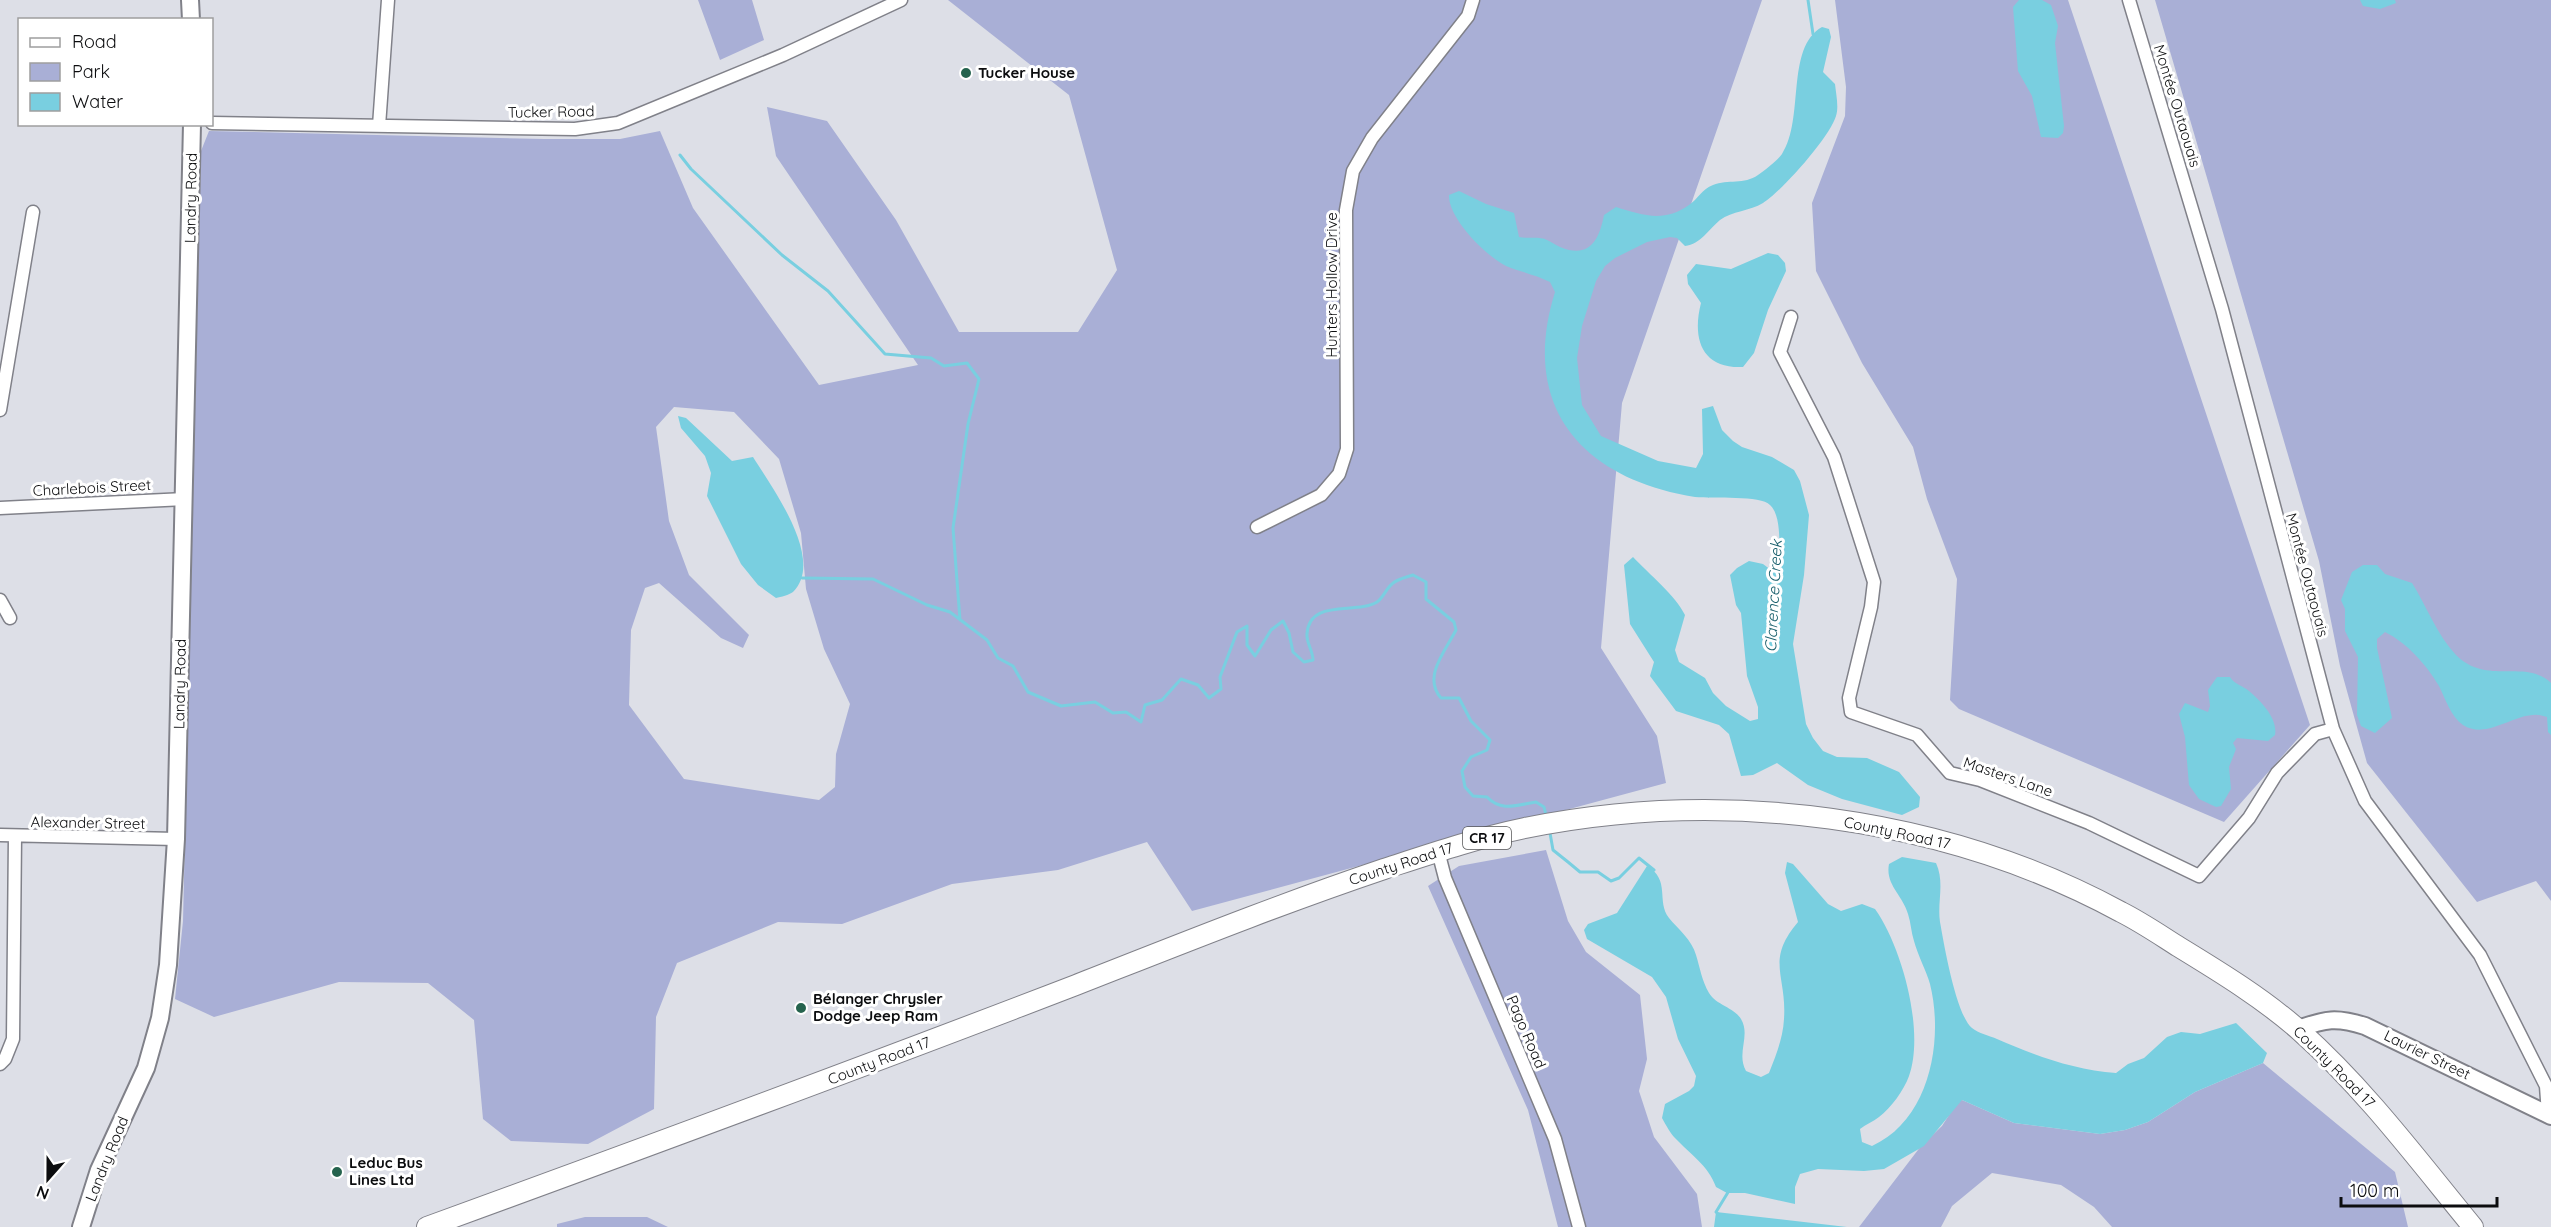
<svg xmlns="http://www.w3.org/2000/svg" width="2551" height="1227" viewBox="0 0 2551 1227" font-family="Quicksand,sans-serif">
<rect width="100%" height="100%" fill="#dddfe7"/>
<!-- green -->
<path fill="#a9afd6" fill-rule="evenodd" d="M698,0H752L764,40L720,60Z
M948,0H1762L1622,403L1601,648L1657,736L1666,783L1192,911L1147,842L1058,870L952,884L842,924L778,922L677,963L656,1017L654,1109L588,1144L511,1141L483,1119L474,1020L428,983L339,982L214,1017L175,999L183,921L201,151L209,131L544,139H620L660,131L693,208L819,385L918,365L776,156L767,107L827,121L896,220L959,332H1078L1117,270L1069,95ZM674,407L734,412L779,459L801,533L806,589L824,649L850,704L836,754L835,787L819,800L684,779L629,705L631,630L645,588L659,583L721,638L743,648L749,635L689,575L669,521L656,427Z
M1835,0H2068L2310,725L2224,822L1959,709L1950,700L1957,579L1927,499L1913,447L1862,363L1816,271L1812,203L1845,116L1846,87Z
M2155,0H2551V901L2536,881L2477,902L2367,763L2340,666L2319,561Z
M1546,850L1568,921L1586,952L1640,995L1647,1059L1639,1091L1654,1137L1697,1194L1702,1227H1558L1528,1110L1428,886L1459,866Z
M2263,1063L2395,1172L2408,1227H2112L2094,1207L2061,1185L1992,1173L1952,1206L1941,1227H1859L1921,1146L1942,1126L1958,1101L1962,1100L2014,1123L2100,1134L2125,1130L2148,1122L2195,1092Z
M585,1217H647L668,1227H557V1224Z"/>
<!-- water -->
<path fill="#79cfe0" d="M2019,0H2042L2051,5L2058,26L2055,43L2064,126L2063,133L2058,138L2041,137L2032,96L2018,71L2013,7Z
M2360,0H2395L2396,3L2380,9L2363,6Z
M1822,27L1829,29L1831,37L1823,72L1835,84C1836,94 1839,107 1836,116C1830,137 1781,192 1763,203C1750,211 1732,211 1720,220C1708,230 1701,244 1685,246L1677,238L1670,237L1647,242L1615,258L1605,266L1596,281L1582,326L1577,358L1582,405L1601,436L1658,461L1696,468L1703,454L1702,409L1713,406L1722,430L1733,441L1742,447L1772,457L1794,470L1800,481L1809,515L1804,575L1793,644L1806,724L1813,738L1823,751L1837,757L1867,758L1899,772L1920,797L1919,807L1902,815L1842,799L1808,785L1777,763L1753,775L1741,776L1729,734L1719,725L1676,711L1650,676L1654,662L1630,624L1624,565L1633,557C1649,574 1676,596 1685,615L1675,650L1679,662L1705,678L1713,693L1726,706L1750,721L1758,719V707L1747,676L1741,613L1736,605L1730,575L1737,568L1749,561L1763,564L1771,570L1779,562C1779,547 1782,516 1770,505C1761,495 1713,499 1695,497C1582,479 1519,407 1555,292L1550,282C1536,275 1521,272 1506,266C1486,256 1448,218 1449,195L1459,191L1486,204L1514,213L1519,237C1528,239 1540,236 1547,240C1552,242 1555,245 1560,247C1589,259 1599,241 1604,215L1616,207C1642,215 1664,223 1689,205C1698,199 1702,189 1713,185C1728,179 1744,185 1758,175C1765,170 1777,161 1782,154C1805,119 1785,48 1822,27Z
M1768,253L1778,255L1785,263L1786,271L1768,310L1754,353L1743,367C1701,369 1692,338 1701,303L1688,284L1687,275L1696,264L1731,269Z
M678,416L686,418L732,461L753,457C771,486 826,560 793,592C789,595 781,597 776,598L758,585L741,564L707,496L711,473L705,456L681,428Z
M2363,565H2377L2385,574L2412,583C2426,605 2437,635 2456,655C2487,686 2525,658 2551,683V735L2548,732L2547,717C2520,706 2490,742 2463,725C2451,717 2445,698 2439,686C2426,664 2407,643 2385,632L2377,639V648L2392,718L2375,733L2361,726L2357,715L2358,657L2345,631V609L2341,600L2352,572Z
M2217,677H2230C2235,685 2242,685 2249,691C2262,702 2278,719 2275,735L2268,741L2237,738L2233,743L2236,749L2229,767L2231,789L2221,806L2216,807L2199,799L2189,785L2185,737L2179,714L2185,703L2208,712L2210,706L2208,690Z
M1902,857L1936,863C1945,883 1937,902 1940,922C1944,944 1956,1015 1972,1028C1978,1033 1990,1036 1997,1039C2036,1056 2074,1070 2116,1073L2128,1064L2144,1058L2167,1037L2181,1032L2200,1034L2236,1023L2267,1053L2263,1063L2195,1092L2148,1122L2125,1130L2100,1134L2014,1123L1962,1100L1924,1146L1884,1169L1864,1171L1818,1169L1800,1174L1795,1187V1204L1745,1193H1727L1716,1187C1708,1165 1691,1155 1675,1138C1670,1133 1666,1125 1662,1118L1665,1104L1689,1091L1694,1086L1696,1076L1678,1039L1666,997L1652,977L1587,939L1584,930L1588,924L1617,913L1647,866C1671,880 1656,901 1669,918C1678,929 1692,940 1696,955C1700,968 1702,981 1709,993C1716,1005 1735,1008 1741,1019C1751,1036 1736,1053 1746,1071L1761,1077L1769,1073C1776,1055 1783,1038 1784,1019C1787,975 1765,961 1798,922L1785,873L1787,862L1793,864L1828,904L1841,911L1862,904L1875,909C1902,947 1925,1031 1909,1076C1904,1090 1891,1108 1879,1117C1873,1122 1866,1124 1860,1129L1862,1142L1872,1146C1930,1120 1944,1040 1930,984C1926,970 1918,956 1914,941C1911,932 1911,923 1908,914C1903,895 1885,885 1889,864Z
M1716,1212L1847,1227H1714Z"/>
<g fill="none" stroke-linecap="round" stroke-linejoin="round">
<!-- stream -->
<path stroke="#79cfe0" stroke-width="3" d="M1808,0L1813,34
M680,155L691,169L782,255L828,291L885,354L931,358L944,366L967,363L979,379L968,424L953,528L960,620
M802,578L873,579L927,605L950,612L987,640L998,658L1013,666L1028,692L1061,706L1095,702L1113,713L1126,712L1141,722L1145,705L1162,700L1181,679L1198,685L1209,698L1221,689L1220,677L1237,632L1247,626V645L1255,656L1271,630L1283,621L1289,633L1293,652L1304,662L1313,660C1313,651 1306,642 1307,634C1309,598 1356,615 1377,602C1383,598 1386,589 1392,584C1397,579 1407,577 1413,575L1426,582V599L1454,622L1456,630C1446,650 1422,677 1441,698H1459L1471,721L1490,740L1487,750L1471,757L1462,771L1465,787L1473,796L1487,797C1501,812 1517,805 1536,802L1544,807L1546,815
M1550,833L1553,850L1568,862L1580,872H1598L1611,881L1619,878L1639,858L1654,870
M1718,1214L1716,1212L1730,1189"/>
<defs>
<path id="street" d="M2129,0L2222,309L2333,729L2365,801L2480,955L2546,1086L2548,1114
M212,123L575,129L618,123L783,55L901,0
M379,126L388,0
M1791,317L1780,352L1834,457L1874,582L1871,607L1849,698L1851,712L1917,735L1950,773L1980,780L2089,823L2199,876L2249,818L2277,773L2315,734L2333,729
M0,410L33,212
M0,508L185,499
M1257,527L1321,495L1339,474L1347,449L1346,210L1353,171L1372,138L1468,16L1473,0
M0,600L10,618
M0,835L176,839
M1438,851L1445,878L1555,1139L1579,1227
M0,1064L5,1059L13,1039L15,836"/>
<path id="secondary" d="M190,0L191,20
M2298,1029C2326,1019 2336,1017 2365,1026L2551,1116
M81,1227L99,1170L146,1068L160,1018L168,965L176,839L192,124"/>
<path id="primary" d="M427,1227C644,1148 860,1068 1076,985C1178,945 1280,904 1384,869C1430,854 1477,838 1525,828C1723,788 1942,815 2121,912C2141,922 2160,935 2179,947C2220,972 2264,999 2300,1031C2365,1089 2418,1160 2473,1227"/>
</defs>
<!-- street casing -->
<use href="#street" stroke="#808189" stroke-width="15"/>
<!-- secondary casing -->
<use href="#secondary" stroke="#808189" stroke-width="20"/>
<!-- primary casing -->
<use href="#primary" stroke="#808189" stroke-width="22"/>
<!-- street -->
<use href="#street" stroke="#fff" stroke-width="12"/>
<!-- secondary -->
<use href="#secondary" stroke="#fff" stroke-width="16"/>
<!-- primary -->
<use href="#primary" stroke="#fff" stroke-width="20"/>
</g>
<!-- markers -->
<g fill="#25634e" stroke="#fff" stroke-width="2">
<circle cx="966" cy="73" r="6"/>
<circle cx="801" cy="1008" r="6"/>
<circle cx="337" cy="1172" r="6"/>
</g>
<g text-anchor="middle" stroke-width="6" stroke-linejoin="round" paint-order="stroke">
<!-- shield labels -->
<rect fill="#fff" stroke="#555657" stroke-width="1.5" x="1463" y="827" width="48" height="22" rx="4.5"/>
<g font-size="14" font-weight="bold" fill="#0c0d0f">
<text x="1487" y="843">CR 17</text>
</g>
<!-- poi labels -->
<g font-size="15" font-weight="bold" fill="#0c0d0f" stroke="#fff" text-anchor="start">
<text x="978" y="78">Tucker House</text>
<text x="813" y="1004">Bélanger Chrysler<tspan x="813" dy="17">Dodge Jeep Ram</tspan></text>
<text x="349" y="1168">Leduc Bus<tspan x="349" dy="17">Lines Ltd</tspan></text>
</g>
<!-- street labels -->
<g font-size="15" fill="#0c0d0f" stroke="#fff">
<text transform="translate(2177 106) rotate(73)" y="5">Montée Outaouais</text>
<text transform="translate(551 112) rotate(-1)" y="5">Tucker Road</text>
<text transform="translate(191 198) rotate(-89)" y="5">Landry Road</text>
<text transform="translate(1332 285) rotate(-90)" y="5">Hunters Hollow Drive</text>
<text transform="translate(92 488) rotate(-3)" y="5">Charlebois Street</text>
<text transform="translate(2307 575) rotate(75)" y="5">Montée Outaouais</text>
<text transform="translate(180 684) rotate(-89)" y="5">Landry Road</text>
<text transform="translate(2008 777) rotate(19)" y="5">Masters Lane</text>
<text transform="translate(88 823) rotate(1)" y="5">Alexander Street</text>
<text transform="translate(1897 833) rotate(12)" y="5">County Road 17</text>
<text transform="translate(1401 864) rotate(-18)" y="5">County Road 17</text>
<text transform="translate(1526 1032) rotate(67)" y="5">Pago Road</text>
<text transform="translate(2427 1055) rotate(26)" y="5">Laurier Street</text>
<text transform="translate(879 1061) rotate(-21)" y="5">County Road 17</text>
<text transform="translate(2334 1067) rotate(45)" y="5">County Road 17</text>
<text transform="translate(107 1159) rotate(-68)" y="5">Landry Road</text>
</g>
<!-- water labels -->
<g font-size="16" font-style="italic" fill="#1a606d" stroke="#fff">
<text transform="translate(1773 596) rotate(-87)" y="6">Clarence Creek</text>
</g>
</g>
<!-- legend -->
<rect x="18" y="18" width="195" height="108" fill="#ffffff" stroke="#9e9e9f" stroke-width="1.5"/>
<rect x="30" y="38" width="30" height="9" fill="#ffffff" stroke="#9e9e9f" stroke-width="1.5"/>
<text x="72" y="48" font-size="18" fill="#0c0d0f">Road</text>
<rect x="30" y="63" width="30" height="18" fill="#a9afd6" stroke="#9e9e9f" stroke-width="1.5"/>
<text x="72" y="78" font-size="18" fill="#0c0d0f">Park</text>
<rect x="30" y="93" width="30" height="18" fill="#79cfe0" stroke="#9e9e9f" stroke-width="1.5"/>
<text x="72" y="108" font-size="18" fill="#0c0d0f">Water</text>
<!-- north arrow -->
<g transform="translate(48 1179) rotate(201)" stroke="#ffffff" stroke-width="4.5" paint-order="stroke">
<path d="M0-4.5L10 22L0 15L-10 22Z" fill="#0c0d0f"/>
<text y="-9" font-size="16" font-weight="bold" text-anchor="middle" fill="#0c0d0f">N</text>
</g>
<!-- scale -->
<path d="M2341 1197v9h156v-9" fill="none" stroke="#0c0d0f" stroke-width="3"/>
<text x="2350" y="1197" font-size="18" fill="#0c0d0f" stroke="#ffffff" stroke-width="4.5" paint-order="stroke">100 m</text>
</svg>
